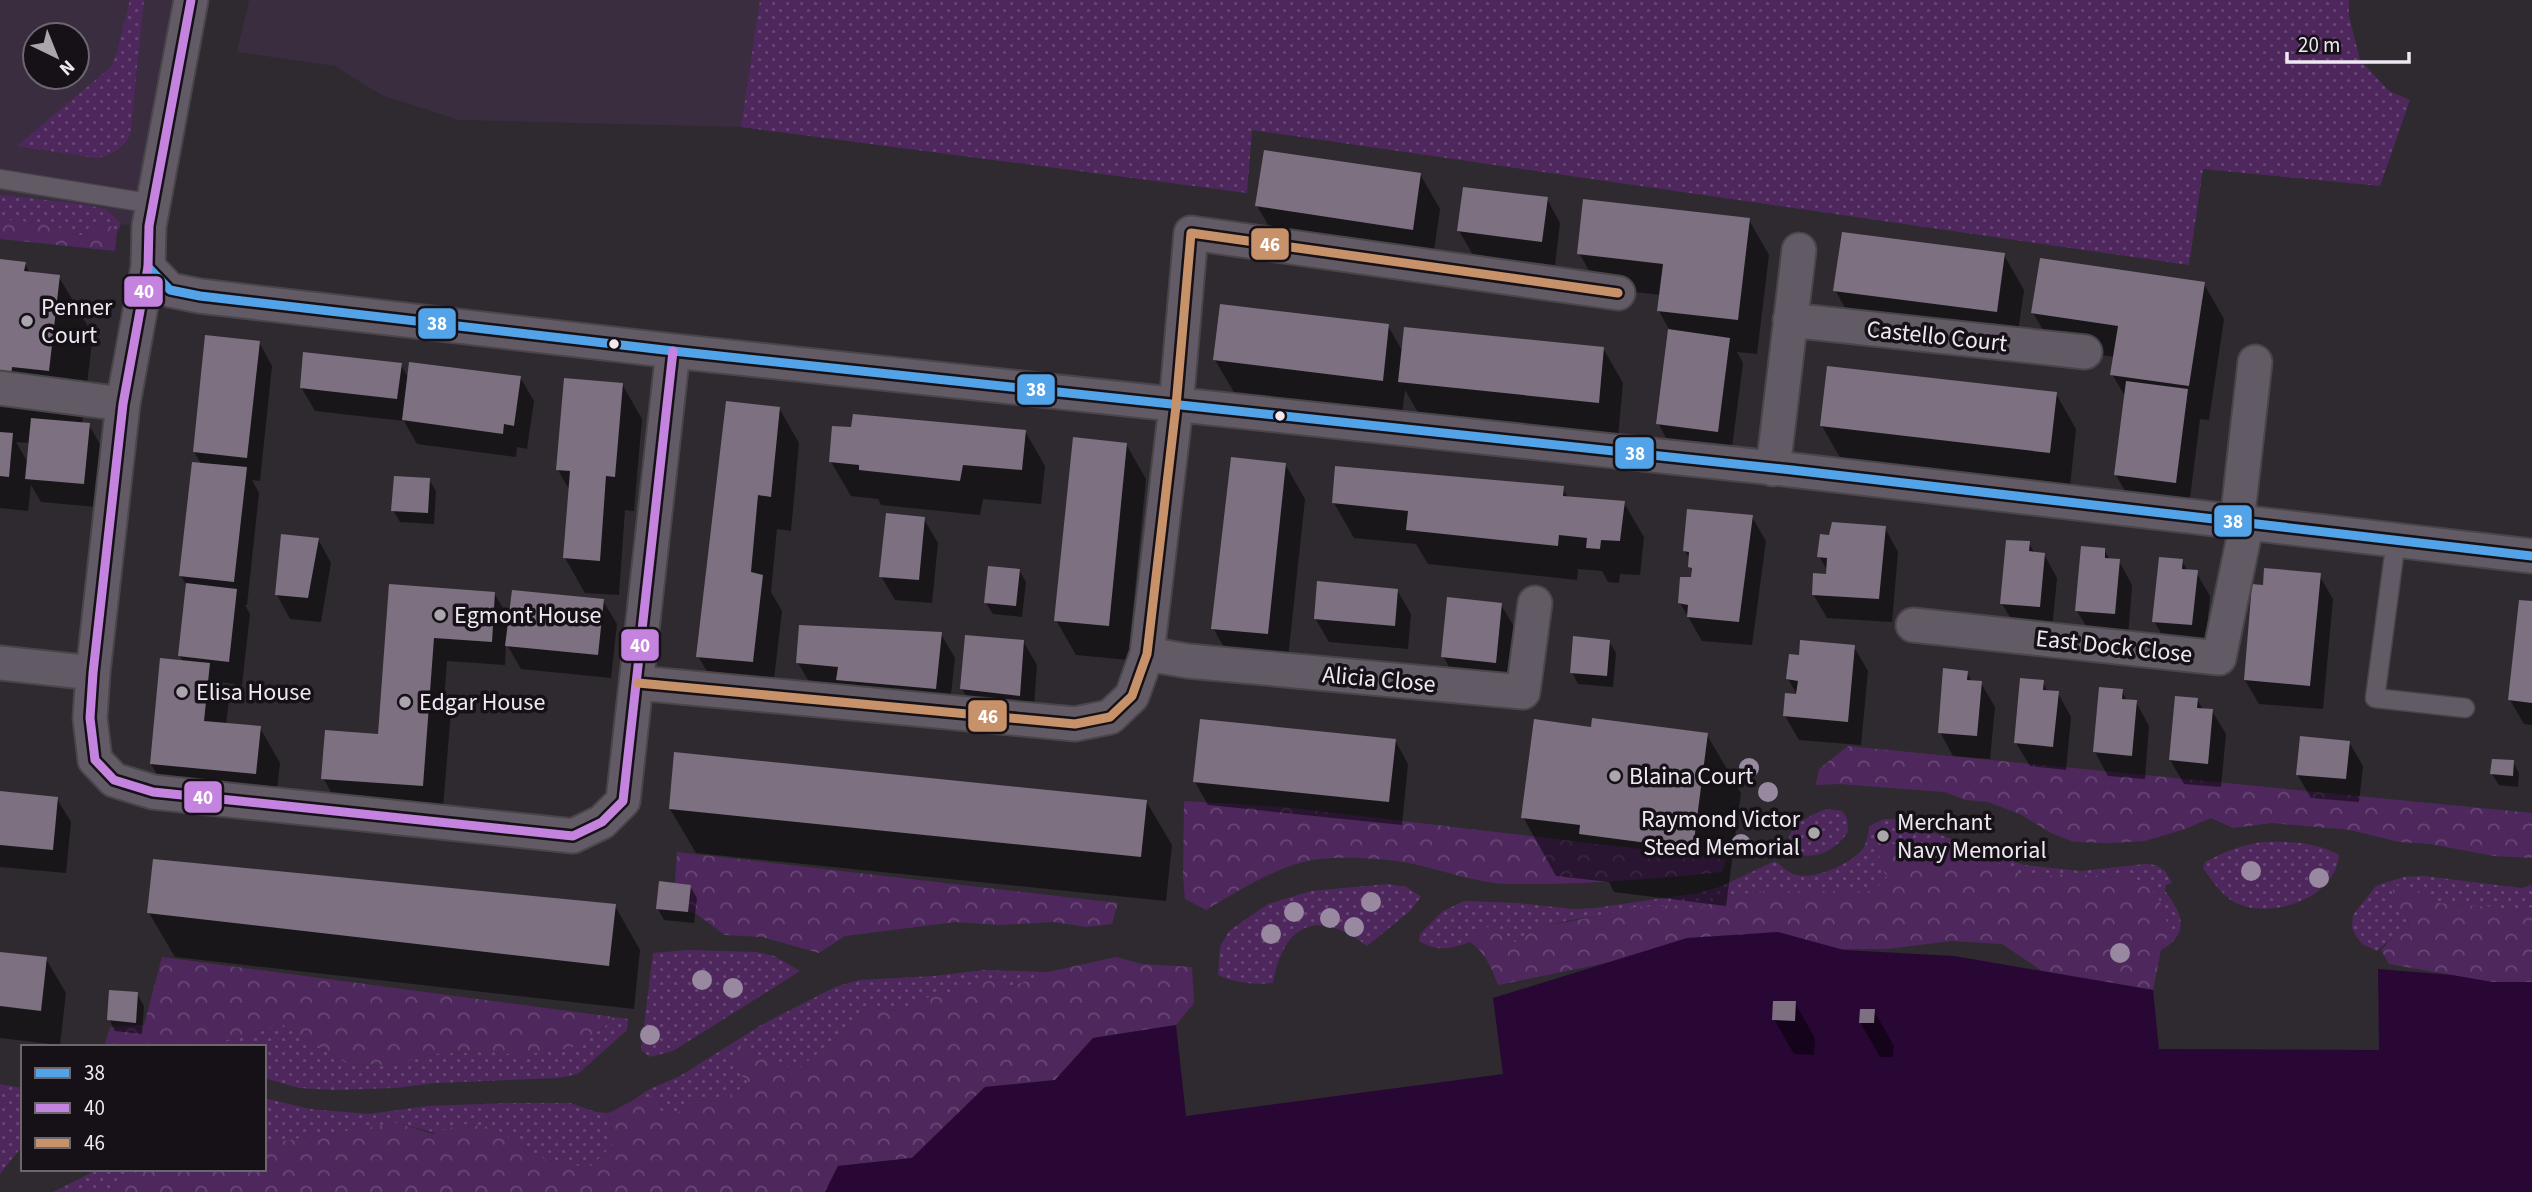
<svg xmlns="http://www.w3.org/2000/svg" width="2532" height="1192" viewBox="0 0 2532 1192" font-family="'Source Sans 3',sans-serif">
<defs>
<pattern id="grass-dots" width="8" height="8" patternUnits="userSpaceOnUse" patternTransform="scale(1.75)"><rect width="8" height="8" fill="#4e285d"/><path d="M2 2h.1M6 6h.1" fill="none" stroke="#684775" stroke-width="1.8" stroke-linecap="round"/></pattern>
<pattern id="forest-crowns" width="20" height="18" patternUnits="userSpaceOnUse" patternTransform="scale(1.75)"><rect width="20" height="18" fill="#4e285d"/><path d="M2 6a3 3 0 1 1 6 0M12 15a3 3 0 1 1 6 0" fill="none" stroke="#684775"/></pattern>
</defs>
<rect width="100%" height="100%" fill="#2e2a30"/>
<!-- built -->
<path fill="#392d3f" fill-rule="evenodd" d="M0,0H189L149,226L0,217ZM35,35H77V77H35Z
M249,0H793L776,132L741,127L459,120L381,95L335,66L237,52Z"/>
<!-- grass -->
<path fill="url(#grass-dots)" d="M130,0H144L130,136C120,150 112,156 95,158L17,146L112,66L117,52Z
M760,0H2349V16L2360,60L2389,91L2410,100L2380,186L2203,169L2189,265L1252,130L1247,193L741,127Z
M0,195L82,204L106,209L121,224L117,232L101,218L92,237L69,233L54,225L0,219Z
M1826,809L1842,811L1847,818L1848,832C1811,884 1748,838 1826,809Z
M1884,819H1896L2024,865L2081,871L2145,864L2156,865L2165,871L2172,883L2166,885L2165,891C2182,913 2191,933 2161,950L2169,931L2147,884L2126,877L2063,874L2029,878L1997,863L1964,857L1888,877L1873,891H1768L1734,895L1697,909L1678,905L1571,920L1540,927L1513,943L1488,927L1476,932L1470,942C1451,949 1436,952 1419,941L1420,934L1443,911L1464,901L1517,903L1574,909L1595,908L1698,893L1719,887L1775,861C1780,865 1786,871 1793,874C1812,881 1846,866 1860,852C1867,845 1868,836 1869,826Z
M2262,842C2288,841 2317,842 2339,855C2336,897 2276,918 2241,905C2225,900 2212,881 2203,868L2205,862C2224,852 2241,845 2262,842Z
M2424,876L2521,888L2532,885V907L2516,912L2492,907L2438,903L2416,889L2405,914L2410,929L2395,935L2377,951L2362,944L2356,936L2352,928L2353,915L2376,886L2403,877Z
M1387,884L1407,887L1421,897L1410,911L1367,946C1318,909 1284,922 1273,983C1255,985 1235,983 1218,975L1220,947L1229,931L1268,904L1311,891Z
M688,950L756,952L774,956L800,971L673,1051L650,1057L641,1050L653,953Z
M984,970L1048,972L1007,988L993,980L969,985L948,995L925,998L903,1010L872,1008C850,1030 824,1047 800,1068L780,1066L735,1043L750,1082L724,1100L692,1101L676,1114L661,1115L658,1095L630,1102L650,1089L680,1076L763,1024L835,987L859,980L934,976Z
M614,1017L628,1019L627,1030L578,1074L558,1078L436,1083L395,1088L335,1090L299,1088L264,1078V1047H199L284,1025L348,1064L392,1065L439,1053L490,1052L523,1055L601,1030Z
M0,1084L23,1088V1145L0,1174Z
M264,1098L310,1109L369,1114L427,1106L509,1103H570L596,1112L609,1113L612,1146L589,1168L544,1159L492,1127L461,1124L436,1133L397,1123L264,1144Z
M99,1169H143L123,1180L116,1192H53Z"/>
<!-- forest -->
<path fill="url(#forest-crowns)" d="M101,217L117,232L115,251L0,239V219L54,225L69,233L91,237L88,228Z
M1848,746L2532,813V858L2494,856L2430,844L2399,842L2350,830L2272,823L2233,828L2211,818L2185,829L2145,841L2109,843L2074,842L2051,833L2020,814L1988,802L1966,800L1944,792L1840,784L1816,785L1819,769Z
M1184,801L1284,807L1726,859L1722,872C1652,879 1583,885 1513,884C1478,884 1443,870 1409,863C1382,858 1333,855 1307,861C1272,869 1237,892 1206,910L1185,899L1183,876Z
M1888,843L1997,863L2029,878L2063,874L2126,877L2147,884L2159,899L2170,931L2161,950L2153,990L2042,971L2002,944L1951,941L1887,949H1757L1620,960L1498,985C1491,966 1486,954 1470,942L1476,932L1488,927L1513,943L1540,927L1599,916L1635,907L1678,905L1697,909L1734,895L1768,891H1873L1888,877L1876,862Z
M677,852L1118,903L1112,924L1087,927L1053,922L1000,925L956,922L845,936L819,953L762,937L725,935L695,913L688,912L691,885L675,883Z
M2395,885L2416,889L2438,903L2492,907L2516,912L2532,907V982H2492L2389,964L2381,950L2395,935L2410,928L2405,914L2389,902Z
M162,957L614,1017L599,1031L571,1048L523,1055L490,1052L439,1053L392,1065L348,1064L284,1025L199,1047H104L110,1027L144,1025Z
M1116,957L1142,964L1192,967L1194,1003L1176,1025L1093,1038L1055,1080L985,1087L912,1158L838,1166L825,1192H116L123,1180L143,1169H264V1144L397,1123L433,1134L461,1124L492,1127L544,1159L589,1168L612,1146L609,1113L630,1102L658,1095L661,1114H676L692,1101L724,1100L749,1083L734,1068L735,1043L780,1066L800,1068C824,1047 850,1030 872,1008L903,1010L925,998L948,995L969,985L993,980L1008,988L1048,972Z"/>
<!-- water -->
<path fill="#290735" d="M1778,932L1844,950L1954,956L2153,990L2159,1049L2379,1050L2378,969L2452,975L2492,982H2532V1192H825L838,1166L912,1158L985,1087L1055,1080L1093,1038L1176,1025L1186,1116L1503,1074L1493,998L1687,938Z"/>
<!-- shadow -->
<path fill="#0007" fill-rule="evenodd" d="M1420,174L1440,209L1432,264L1277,240L1257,206Z
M1547,199L1560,223L1555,265L1473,255L1459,231Z
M1749,220L1769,255L1757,354L1737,352L1743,363L1731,455L1671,447L1658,423L1670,331L1659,311L1661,295L1599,288L1579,253Z
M2004,255L2024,290L2016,346L1855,325L1835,290Z
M0,261L25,264L30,273L59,277L93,335L82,424L89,425L102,448L97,507L41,502L31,485L28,511L0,508ZM16,442L30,443L28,463Z
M2204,284L2224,319L2209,420L2200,419L2189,506L2129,498L2116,475L2126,398L2112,374L2115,357L2053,347L2033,313Z
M1388,326L1403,352L1603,348L1623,383L1618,437L1420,416L1405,390L1402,415L1235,394L1215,360Z
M259,342L272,366L260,481L252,480L259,493L247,605H245L250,614L242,685L219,682L229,700L226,725L260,728L280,763L275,808L171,798L151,764L183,662L180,656L187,586L181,576L202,465L194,452Z
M401,365L409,379L520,377L534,401L527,449L517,447L516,457L417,444L404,421L315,411L301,387Z
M622,384L642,419L634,511L625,510L619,595L585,593L565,558L570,491L558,470Z
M2056,394L2076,429L2070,487L1842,461L1822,426Z
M779,408L799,443L791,531L777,529L771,592L782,611L772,696L718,691L698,656Z
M1025,431L1045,466L1041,504L983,499L980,515L881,505L878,499L851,496L831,462Z
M1126,444L1146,479L1128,660L1076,655L1056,620Z
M1285,464L1305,499L1287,668L1233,663L1213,628Z
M429,480L436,491L434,524L400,522L393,510Z
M1562,487L1568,498L1624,503L1644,537L1640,575L1620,574L1619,583L1608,582L1602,571L1578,569L1577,580L1428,564L1416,544L1354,538L1334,503Z
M1752,517L1766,541L1752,645L1702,641L1680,603L1693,579L1690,560L1685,551Z
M924,519L938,543L932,603L895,600L881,576Z
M1885,528L1898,552L1892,622L1827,618L1813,594L1828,576V572L1819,556Z
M318,539L331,563L321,622L290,619L277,595Z
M2029,543L2035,554H2044L2057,578L2052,630L2016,627L2002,604Z
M2104,550L2110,560L2119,561L2132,585L2128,637L2091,634L2077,611Z
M2182,561L2188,571L2196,572L2210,596L2205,648L2168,645L2154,621Z
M1019,570L1026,582L1022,617L993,614L986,603Z
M2319,575L2333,599L2323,709L2259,704L2245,680L2264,586Z
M1397,590L1411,614L1408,649L1329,642L1315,618Z
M494,593L510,620L603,601L617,624L611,678L521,669L506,643L505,665L447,661L444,700L451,711L442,820L343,813L323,778L379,736L384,671Z
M2532,603V725L2524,724L2510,700Z
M1501,605L1515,628L1509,686L1456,680L1443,656Z
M941,634L955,658L949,712L812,687L798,663Z
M1023,641L1037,665L1033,719L976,713L962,689Z
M1609,641L1616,653L1613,687L1578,684L1572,672Z
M1854,647L1868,671L1861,745L1799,740L1785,716L1798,696L1788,679L1801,656Z
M1967,672L1972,682L1981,683L1995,707L1990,759L1953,756L1940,732Z
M2043,682L2048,692L2058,693L2071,717L2066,770L2030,766L2016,743Z
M2122,691L2127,701L2136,702L2149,726L2145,779L2108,776L2095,752Z
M2197,699L2203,710L2212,711L2226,734L2221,787L2184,784L2170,760Z
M1592,729L1707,735L1741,793L1726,906L1614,892L1609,882L1556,876L1523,817Z
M1395,740L1408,764L1402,825L1208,805L1195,782Z
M2349,742L2363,766L2359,802L2311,798L2297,774Z
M2513,762L2519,773L2518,787L2499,785L2492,774Z
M0,793L57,799L71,822L66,873L0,867Z
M1146,801L1172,845L1166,901L696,853L670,809Z
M690,886L697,898L694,923L664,920L658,909Z
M615,906L640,950L634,1009L175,957L149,913Z
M0,954L46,959L66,993L60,1045L0,1038Z
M137,994L144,1006L142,1034L115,1031L109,1019Z
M1795,1003L1815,1038L1814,1055L1794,1054L1774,1019Z
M1874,1011L1894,1046L1893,1057H1880L1860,1022Z"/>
<!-- building -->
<path fill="#7c7081" d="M1264,150L1421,173L1413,230L1255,206Z
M1463,187L1548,197L1542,242L1457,231Z
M1583,199L1750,218L1738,320L1657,311L1663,264L1577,254Z
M1842,232L2005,253L1997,312L1833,291Z
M2040,258L2205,282L2189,386L2110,375L2118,326L2031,313Z
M0,259L26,262L24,271L60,275L49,371L12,367L10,387L0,386Z
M1220,304L1389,324L1383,381L1213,360Z
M1404,327L1604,347L1599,403L1398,382Z
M1668,329L1730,338L1718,432L1656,424Z
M205,335L260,341L247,458L193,452Z
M303,352L402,363L397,399L300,388Z
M409,362L521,376L514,426L504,424L503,434L402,420Z
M1827,366L2057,392L2050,453L1820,426Z
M564,378L623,383L615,477L606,476L600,561L563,558L570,471L556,470Z
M2126,381L2188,389L2176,483L2114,475Z
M726,401L780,407L771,497L758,495L751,572L763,575L753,662L696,657Z
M853,414L1026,430L1022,470L963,465L960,481L859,470V465L829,462L832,426L851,427Z
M31,418L90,423L84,484L25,479Z
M0,432L13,433L9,477L0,476Z
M1073,437L1127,443L1109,626L1054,621Z
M1231,457L1286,463L1268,634L1211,629Z
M192,462L247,467L234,582L179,576Z
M1335,466L1564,486L1563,496L1625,501L1620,541L1601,540L1600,549L1586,548L1587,538L1559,535L1558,546L1406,530L1408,511L1332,503Z
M394,476L430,478L428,513L391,511Z
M1687,509L1753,515L1739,622L1687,617L1688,605L1678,603L1680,577H1691L1692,568L1688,567L1689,552L1683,551Z
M886,513L925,517L919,580L879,577Z
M1832,522L1886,526L1879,599L1812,595L1813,573L1826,574L1827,558L1817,557L1820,534L1829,535Z
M281,534L319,538L308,598L275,595Z
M2006,540L2030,541L2029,551L2045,553L2040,607L2000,604Z
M2081,546L2105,548V558L2120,559L2115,614L2075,611Z
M2159,557L2183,559L2182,569L2198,570L2192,625L2152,622Z
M988,566L1020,569L1016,606L984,603Z
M2264,568L2321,573L2310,686L2244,680L2252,584L2263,585Z
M1317,581L1398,589L1395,626L1314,619Z
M186,583L237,589L229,662L178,656Z
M389,584L495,592L492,642L434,638L423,786L321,779L325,730L378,734Z
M512,590L604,599L598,655L505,646Z
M1447,597L1502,603L1496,663L1441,657Z
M2519,600L2532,601V703L2508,700Z
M799,625L942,632L936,689L836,680L838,667L796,663Z
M965,635L1024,640L1020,696L960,689Z
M1573,636L1610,640L1607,676L1570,673Z
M1800,640L1855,645L1848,722L1783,716L1785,693L1796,694L1798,681L1786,679L1789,654L1799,655Z
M160,658L210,663L204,721L261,726L256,774L150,764Z
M1943,668L1968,671L1967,680L1982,681L1977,736L1938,733Z
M2020,678L2044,680L2043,690L2059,691L2053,747L2014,743Z
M2099,687L2123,689L2122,699L2137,700L2132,756L2093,752Z
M2175,696L2198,698L2197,708L2213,709L2208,764L2169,760Z
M1592,718L1708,733L1693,849L1579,834L1580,825L1521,818L1534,719L1591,727Z
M1200,719L1396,739L1389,802L1193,782Z
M2300,736L2350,741L2346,779L2296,775Z
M674,752L1147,800L1141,857L669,809Z
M2492,759L2514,760L2513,776L2490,774Z
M0,791L58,797L53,850L0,845Z
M153,859L616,904L609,966L147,913Z
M659,881L691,885L688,912L656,909Z
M0,952L47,957L41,1011L0,1006Z
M109,990L138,992L136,1023L107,1020Z
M1773,1001H1796L1795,1021L1772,1020Z
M1860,1009H1875L1874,1023H1859Z"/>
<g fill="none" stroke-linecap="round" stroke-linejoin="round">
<defs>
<path id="service" d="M0,179L154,204
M2396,540L2375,698L2465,708"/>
<path id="minor" d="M191,0L149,226L148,267L123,404L93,673L90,718L95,760L114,780L153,792L573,836L602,822L623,801L673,351
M148,267L170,290L200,296L673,351L1792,470L2532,556
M1790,320L2085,352
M0,388L123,404
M1773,469L1799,250
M2237,522L2255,362
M1913,625L2219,658L2247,522
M1147,654L1188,661L1523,692L1535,603
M0,663L93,673
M638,683L1075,724L1110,717L1132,696L1147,654L1176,406L1191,233L1618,293"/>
</defs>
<!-- service casing -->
<use href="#service" stroke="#49454a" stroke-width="21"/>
<!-- minor casing -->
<use href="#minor" stroke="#49454a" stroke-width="37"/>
<!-- service -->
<use href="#service" stroke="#625b65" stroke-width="18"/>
<!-- minor -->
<use href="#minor" stroke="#625b65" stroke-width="33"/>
<defs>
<path id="bus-1" d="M148,267L170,290L200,296L673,351L1792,470L2532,556"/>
<path id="bus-2" d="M191,0L149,226L148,267L123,404L93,673L90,718L95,760L114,780L153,792L573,836L602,822L623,801L673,351"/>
<path id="bus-3" d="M638,683L1075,724L1110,717L1132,696L1147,654L1176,406L1191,233L1618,293"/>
</defs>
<!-- bus-1 casing -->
<use href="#bus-1" stroke="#151117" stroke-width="14"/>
<!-- bus-2 casing -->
<use href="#bus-2" stroke="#151117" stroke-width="14"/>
<!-- bus-3 casing -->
<use href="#bus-3" stroke="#151117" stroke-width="14"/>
<!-- bus-1 -->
<use href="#bus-1" stroke="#53a3e8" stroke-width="9"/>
<!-- bus-2 -->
<use href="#bus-2" stroke="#c483df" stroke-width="9"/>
<!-- bus-3 -->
<use href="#bus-3" stroke="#c7916a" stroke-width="9"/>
</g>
<!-- trees -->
<g fill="#9888a0">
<circle cx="1749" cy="768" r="10"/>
<circle cx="1768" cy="792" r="10"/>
<circle cx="1741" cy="844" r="10"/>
<circle cx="2251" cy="871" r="10"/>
<circle cx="2319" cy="878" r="10"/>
<circle cx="1371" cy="902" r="10"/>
<circle cx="1294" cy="912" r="10"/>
<circle cx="1330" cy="918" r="10"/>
<circle cx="1354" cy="927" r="10"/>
<circle cx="1271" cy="934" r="10"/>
<circle cx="2120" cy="953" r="10"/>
<circle cx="702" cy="980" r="10"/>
<circle cx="733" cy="988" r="10"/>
<circle cx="650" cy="1035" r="10"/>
</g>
<!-- markers -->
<g fill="#aba6ae" stroke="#151117" stroke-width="2.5">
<circle cx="27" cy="321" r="7"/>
<circle cx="440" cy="615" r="7"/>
<circle cx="182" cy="692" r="7"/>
<circle cx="405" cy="702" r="7"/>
<circle cx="1615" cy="776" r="7"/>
<circle cx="1814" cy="833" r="7"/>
<circle cx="1883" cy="836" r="7"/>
</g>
<g fill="#efe8f2" stroke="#151117" stroke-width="2.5">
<circle cx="614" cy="344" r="6"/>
<circle cx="1280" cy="416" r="6"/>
</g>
<g text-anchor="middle" stroke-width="7" stroke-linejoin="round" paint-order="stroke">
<!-- poi labels -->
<g font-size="24" fill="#efe8f2" stroke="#151117" text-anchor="start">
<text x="41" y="315">Penner<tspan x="41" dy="28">Court</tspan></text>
<text x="454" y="623">Egmont House</text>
<text x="196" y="700">Elisa House</text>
<text x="419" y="710">Edgar House</text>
<text x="1629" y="784">Blaina Court</text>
<text x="1800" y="827" text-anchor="end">Raymond Victor<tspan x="1800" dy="28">Steed Memorial</tspan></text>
<text x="1897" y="830">Merchant<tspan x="1897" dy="28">Navy Memorial</tspan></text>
</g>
<!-- street labels -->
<g font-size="24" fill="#efe8f2" stroke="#151117">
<text transform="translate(1937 336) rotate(6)" y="8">Castello Court</text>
<text transform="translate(2114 646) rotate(6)" y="8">East Dock Close</text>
<text transform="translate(1379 679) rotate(5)" y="8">Alicia Close</text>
</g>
</g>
<g stroke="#151117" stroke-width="2.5">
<rect x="1250" y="227" width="40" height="34" rx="7" fill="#c7916a"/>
<rect x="123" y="275" width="41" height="33" rx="7" fill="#c483df"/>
<rect x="417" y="307" width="40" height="33" rx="7" fill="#53a3e8"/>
<rect x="1016" y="373" width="40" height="33" rx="7" fill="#53a3e8"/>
<rect x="1614" y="436" width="41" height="34" rx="7" fill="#53a3e8"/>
<rect x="2213" y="504" width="40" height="34" rx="7" fill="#53a3e8"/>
<rect x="620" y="628" width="40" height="34" rx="7" fill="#c483df"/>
<rect x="967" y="699" width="41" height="34" rx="7" fill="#c7916a"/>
<rect x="183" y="780" width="40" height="34" rx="7" fill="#c483df"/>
</g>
<g font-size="19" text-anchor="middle" font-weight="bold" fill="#fff">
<text x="1270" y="251">46</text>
<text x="144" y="298">40</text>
<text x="437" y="330">38</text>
<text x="1036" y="396">38</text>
<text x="1635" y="460">38</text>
<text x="2233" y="528">38</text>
<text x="640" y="652">40</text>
<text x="988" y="723">46</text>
<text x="203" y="804">40</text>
</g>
<!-- legend -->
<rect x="21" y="1045" width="245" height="126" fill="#151117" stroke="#6c676f" stroke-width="2"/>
<rect x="35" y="1068" width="35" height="10" fill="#53a3e8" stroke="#6c676f" stroke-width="2"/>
<text x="84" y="1080" font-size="21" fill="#efe8f2">38</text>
<rect x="35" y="1103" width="35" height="10" fill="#c483df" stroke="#6c676f" stroke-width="2"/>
<text x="84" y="1115" font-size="21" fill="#efe8f2">40</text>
<rect x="35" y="1138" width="35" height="10" fill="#c7916a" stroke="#6c676f" stroke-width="2"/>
<text x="84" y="1150" font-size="21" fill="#efe8f2">46</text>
<!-- north arrow -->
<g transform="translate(56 56) rotate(137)"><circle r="33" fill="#151117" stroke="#6c676f" stroke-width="2"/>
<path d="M0-5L12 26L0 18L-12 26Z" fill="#aba6ae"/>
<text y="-10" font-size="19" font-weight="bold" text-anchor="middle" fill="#efe8f2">N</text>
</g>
<!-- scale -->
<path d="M2287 52v10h122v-10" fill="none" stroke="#efe8f2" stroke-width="3.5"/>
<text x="2298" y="52" font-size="21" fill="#efe8f2" stroke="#151117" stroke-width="5" paint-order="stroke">20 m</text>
</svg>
